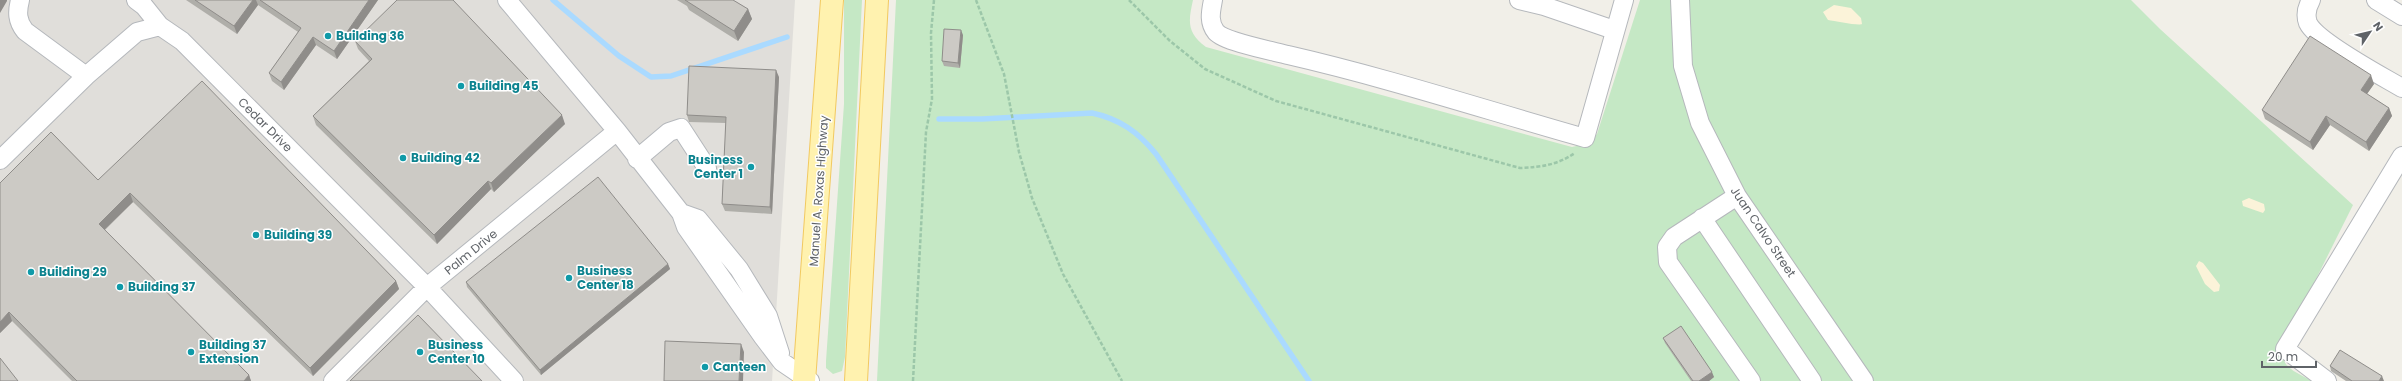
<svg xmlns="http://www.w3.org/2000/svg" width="2402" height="381" viewBox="0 0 2402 381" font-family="Poppins,sans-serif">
<rect width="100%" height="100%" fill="#f1efe8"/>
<!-- industrial -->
<path fill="#e0deda" d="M0,0H795L772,381H0Z"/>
<!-- green -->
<path fill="#c5e8c5" d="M844,0H862L845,357L842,371L833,374L826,368V361L844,104Z
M896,0H1193C1188,22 1187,33 1206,47L1572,147L1586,144L1597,134L1640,0H2131L2160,29L2353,205L2282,347C2281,369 2295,371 2312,381H877Z"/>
<!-- sand -->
<path fill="#fbf3d9" d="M1834,5L1851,8L1861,18L1862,24C1859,26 1835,21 1828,20L1823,12Z
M2249,198L2264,204L2265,210L2263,213L2243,206L2242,201Z
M2199,261L2203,263L2220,285L2219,291L2214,292L2205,284L2196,266Z"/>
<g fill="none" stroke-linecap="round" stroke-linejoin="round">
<!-- stream -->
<path stroke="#aadaff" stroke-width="5.5" d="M553,0L619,56L651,77L671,76L787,37
M939,119H982L1092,113C1120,119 1138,132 1156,154L1309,381"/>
<defs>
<path id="minor" d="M20,0C17,12 17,21 25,31L86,76
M136,0L144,6L160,26
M507,0L617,131L681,213L686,227L763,337L782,362L810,381
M1213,0C1211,11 1208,22 1216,32C1225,42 1273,51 1288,55C1388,78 1486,110 1585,138L1624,0
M1519,0L1544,6L1614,30
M1680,0L1683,66L1700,123L1737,196L1864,381
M2311,0C2307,7 2305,15 2308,23C2317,42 2382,76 2402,88
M2376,0L2402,16
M637,159L669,132L681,128L707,168
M0,160L86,76L137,32L160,26L182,41L427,287L514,381
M1737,196L1674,237L1667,247L1668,262L1751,381
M681,213L698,219L739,269L768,316L780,353
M1702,218L1812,381
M333,381L427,287L617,131
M2327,381L2285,349L2402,156"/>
<path id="major" d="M804,381L832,0
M856,381L877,0"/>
</defs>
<!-- minor casing -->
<use href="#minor" stroke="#b5b8bc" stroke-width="20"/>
<!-- major casing -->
<use href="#major" stroke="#f2c960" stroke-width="24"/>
<!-- path -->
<path stroke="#9cc7a9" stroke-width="2.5" stroke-dasharray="4 2" stroke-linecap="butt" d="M976,0L1004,74L1019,152L1032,198L1063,274L1122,381
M1129,0L1170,41L1205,69L1276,101L1520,168C1542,167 1557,165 1575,153
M913,381L926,132L932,99L931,33L934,0"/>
<!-- minor -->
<use href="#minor" stroke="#fff" stroke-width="18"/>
<!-- major -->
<use href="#major" stroke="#fff2af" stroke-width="22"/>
</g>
<!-- wall -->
<path fill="#afaea9" d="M186,0H378L337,59L316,45L284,90L272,81L269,73L298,32L258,5L237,34Z
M677,0H733L748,9L752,19L738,41L689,10L687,6Z
M963,35L960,68L944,66L942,61Z
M355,41L565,124L494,192L491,189L437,244L316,125L313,116L369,61L358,49Z
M779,77L772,214L725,211L722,204L726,123L689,122L687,115Z
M2374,84L2367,94L2389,108L2392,116L2369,151L2330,125L2313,150L2265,119L2262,110Z
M51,132L98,180L396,281L399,289L313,376L133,202L105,230L249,375L251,381H72L12,321L0,333Z
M668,264L670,269L541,375L467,287L466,282Z
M1663,338L1714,377L1709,381H1691L1665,343Z
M2330,366L2384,381H2346L2331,371Z"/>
<!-- shaded-wall -->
<path fill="#8f8d8a" d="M0,0H7V1L0,13Z
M253,0H256L258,5L237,34L234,26Z
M369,0H378L337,59L334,51Z
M748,9L752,19L738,41L734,31Z
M961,30L963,35L960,68L958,63Z
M313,37L316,45L284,90L281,82Z
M776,70L779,77L772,214L770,207Z
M2371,75L2374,84L2364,98L2361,90Z
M2389,108L2392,116L2369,151L2366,142Z
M562,115L565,124L494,192L491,183Z
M2326,116L2330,125L2313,150L2310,142Z
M488,181L491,189L437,244L434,235Z
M130,193L133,202L102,232L99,224Z
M668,264L670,269L541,375L540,370Z
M396,281L399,289L313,376L310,368Z
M9,312L12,321L0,333V322Z
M741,344L744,352L743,381H739Z
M1712,372L1714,377L1709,381H1699Z
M249,375L251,381H244Z
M2382,376L2384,381H2379Z"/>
<!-- building -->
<path fill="#cccac5" stroke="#8f8d8a" d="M195,0H253L234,26Z
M260,0H369L334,51L313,37L281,82L269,73L301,28Z
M397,0H453L562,115L491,183L488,181L434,235L313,116L372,59L355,41Z
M685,0H733L748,9L734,31Z
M944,29L961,30L958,63L942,61Z
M2310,36L2371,75L2361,90L2389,108L2366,142L2326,116L2310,142L2262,110Z
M689,66L776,70L770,207L722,204L726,117L687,115Z
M202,81L396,281L310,368L130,193L99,224L249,375L244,381H77L9,312L0,322V183L51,132L98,180Z
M598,177L668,264L540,370L466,282Z
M418,315L482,381H350Z
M1681,326L1712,372L1699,381H1693L1663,338Z
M665,341L741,344L739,381H664Z
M2340,350L2382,376L2379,381H2352L2330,366Z
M0,358L18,381H0Z"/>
<!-- markers -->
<g fill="#0f9aa8" stroke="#fff" stroke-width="1.5">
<circle cx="328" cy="36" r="4"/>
<circle cx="461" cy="86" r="4"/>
<circle cx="403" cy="158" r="4"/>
<circle cx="751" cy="167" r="4"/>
<circle cx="256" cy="235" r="4"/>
<circle cx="31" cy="272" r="4"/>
<circle cx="569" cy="278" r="4"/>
<circle cx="120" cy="287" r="4"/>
<circle cx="191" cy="352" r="4"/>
<circle cx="420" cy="352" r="4"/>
<circle cx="705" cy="367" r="4"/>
</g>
<g text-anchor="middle" stroke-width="3" stroke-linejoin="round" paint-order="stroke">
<!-- culture labels -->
<g font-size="12" font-weight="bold" fill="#0d838f" stroke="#fff" text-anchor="start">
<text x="336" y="40">Building 36</text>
<text x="469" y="90">Building 45</text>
<text x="411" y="162">Building 42</text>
<text x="743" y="164" text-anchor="end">Business<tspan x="743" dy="14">Center 1</tspan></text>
<text x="264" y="239">Building 39</text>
<text x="577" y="275">Business<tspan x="577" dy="14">Center 18</tspan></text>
<text x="39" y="276">Building 29</text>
<text x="128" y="291">Building 37</text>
<text x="199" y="349">Building 37<tspan x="199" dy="14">Extension</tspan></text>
<text x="428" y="349">Business<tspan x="428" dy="14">Center 10</tspan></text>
<text x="713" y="371">Canteen</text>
</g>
<!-- street labels -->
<g font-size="12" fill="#5f6368" stroke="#fff">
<text transform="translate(265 125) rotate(45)" y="4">Cedar Drive</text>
<text transform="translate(819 191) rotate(-86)" y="4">Manuel A. Roxas Highway</text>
<text transform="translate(1763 232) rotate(56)" y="4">Juan Calvo Street</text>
<text transform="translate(471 252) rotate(-39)" y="4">Palm Drive</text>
</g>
</g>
<!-- north arrow -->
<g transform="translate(2370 32) rotate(55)" stroke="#ffffff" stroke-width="3" paint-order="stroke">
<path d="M0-3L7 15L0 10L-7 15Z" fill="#5f6368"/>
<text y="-6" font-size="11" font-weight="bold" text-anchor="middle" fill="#5f6368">N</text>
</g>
<!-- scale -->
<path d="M2262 361v6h54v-6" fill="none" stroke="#5f6368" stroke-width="2"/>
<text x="2268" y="361" font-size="12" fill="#5f6368" stroke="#ffffff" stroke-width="3" paint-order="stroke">20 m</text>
</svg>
